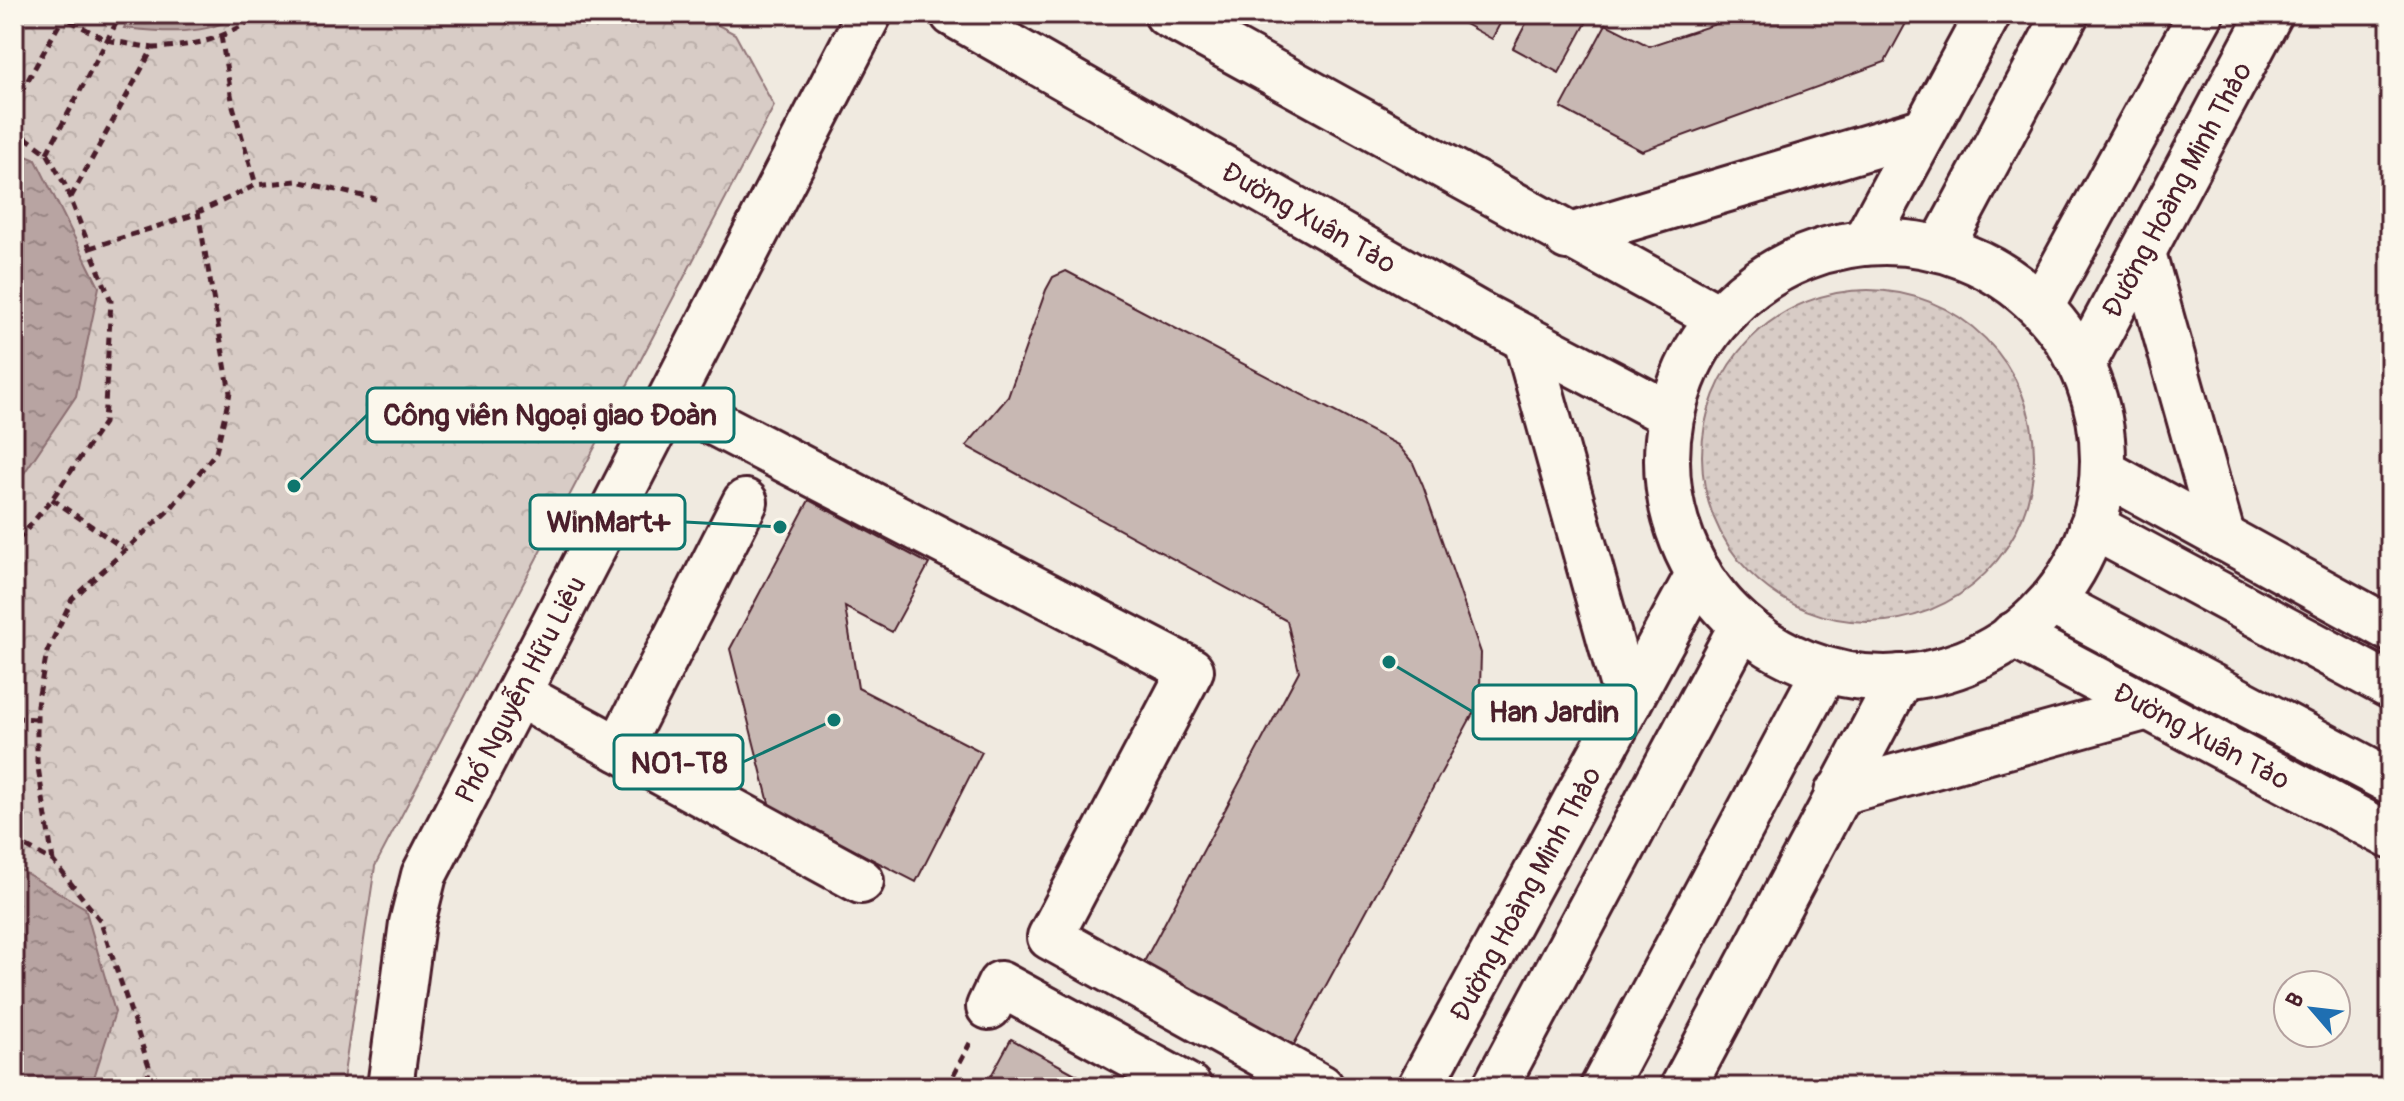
<svg xmlns="http://www.w3.org/2000/svg" width="2404" height="1101" viewBox="0 0 2404 1101" font-family="Pangolin,sans-serif">
<defs>
<pattern id="grass-dots" width="8" height="8" patternUnits="userSpaceOnUse" patternTransform="scale(2)"><rect width="8" height="8" fill="#d8ccc6"/><path d="M2 2h.1M6 6h.1" fill="none" stroke="#bbafaa" stroke-width="1.8" stroke-linecap="round"/></pattern>
<pattern id="park-crowns" width="20" height="18" patternUnits="userSpaceOnUse" patternTransform="scale(2)"><rect width="20" height="18" fill="#d8ccc6"/><path d="M2 6a3 3 0 1 1 6 0M12 15a3 3 0 1 1 6 0" fill="none" stroke="#bbafaa"/></pattern>
<pattern id="water-ripples" width="26" height="14" patternUnits="userSpaceOnUse" patternTransform="scale(2)"><rect width="26" height="14" fill="#b8a4a2"/><path d="M2 4q2-2 4 0t4 0M15 11q2-2 4 0t4 0" fill="none" stroke="#988584"/></pattern>
</defs>
<rect width="100%" height="100%" fill="#f0eae0"/>
<filter id="ink" filterUnits="userSpaceOnUse"><feTurbulence type="fractalNoise" baseFrequency=".0125" numOctaves="2"/><feDisplacementMap in="SourceGraphic" scale="16" xChannelSelector="R" yChannelSelector="G"/><feConvolveMatrix kernelMatrix="1 2 1 2 8 2 1 2 1" color-interpolation-filters="sRGB"/></filter>
<g filter="url(#ink)">
<!-- grass -->
<path fill="url(#grass-dots)" stroke="#917678" stroke-width="2" d="M1702 456a166 166 0 1 1 332 0a166 166 0 1 1-332 0Z"/>
<!-- park -->
<path fill="url(#park-crowns)" stroke="#917678" stroke-width="2" d="M14,14H697L735,34L774,106L375,866L342,1087H14Z"/>
<!-- water -->
<path fill="url(#water-ripples)" stroke="#8c6f72" stroke-width="2" d="M131,14H239C208,37 160,32 124,28Z
M14,151L36,160L99,287L76,396L14,488Z
M14,866L85,908L115,1012L91,1087H14Z"/>
<!-- building -->
<path fill="#c8b8b3" stroke="#4a1f2b" stroke-width="2" d="M1447,14H1505L1492,39Z
M1531,14H1591L1559,73L1513,48Z
M1746,14H1911L1885,62L1642,151L1561,108L1606,24L1649,46Z
M1066,271L1398,445L1413,463L1423,486L1481,653L1480,687L1475,710L1291,1050L1210,1010L1215,1000L1138,973L1299,671L1287,621L966,446L1008,397L1046,290L1053,277Z
M809,500L929,564L892,632L845,607L858,688L982,752L916,882L770,807L730,649Z
M1011,1039L1099,1087H985Z"/>
<g fill="none" stroke-linecap="round" stroke-linejoin="round">
<defs>
<g id="minor">
<path d="M670,400L1191,670L1050,937L1321,1087"/>
<path d="M518,694L861,881"/>
<path d="M619,749L745,502"/>
<path d="M989,1007L1000,984L1189,1087"/>
<path id="s1" d="M390,1087L412,923L424,875L869,14"/>
</g>
<g id="major">
<path id="s2" d="M953,14L1479,314L1671,415"/>
<path d="M1167,14L1720,318"/>
<path d="M1567,237L1925,130"/>
<circle cx="1885" cy="460" r="218"/>
<path d="M1864,243L1988,14"/>
<path d="M1941,248L2066,14"/>
<path d="M2143,253L2223,538"/>
<path d="M2043,303L2201,14"/>
<path d="M1526,339L1628,704"/>
<path id="s3" d="M2083,364L2270,14"/>
<path d="M2104,472L2390,629"/>
<path d="M2092,526L2390,686"/>
<path d="M2052,602L2390,781"/>
<path id="s4" d="M2013,635L2390,836"/>
<path d="M1837,793L2148,707"/>
<path id="s5" d="M1420,1087L1699,573"/>
<path d="M1495,1087L1742,625"/>
<path d="M1603,1087L1825,670"/>
<path d="M1683,1087L1901,677"/>
</g>
</defs>
<!-- minor casing -->
<use href="#minor" stroke="#4a1f2b" stroke-width="50"/>
<!-- major casing -->
<use href="#major" stroke="#4a1f2b" stroke-width="50"/>
<!-- path -->
<path stroke="#4a1f2b" stroke-width="5" stroke-dasharray="8 6" stroke-linecap="butt" d="M58,14L106,40L153,48
M221,36L233,106L256,185
M14,105L65,14
M14,129L47,153L65,185L111,301L104,423L52,499L14,545
M47,153L121,14
M71,197L153,48C195,46 225,40 259,14
M90,248L190,216L256,185L297,181L376,199
M52,499L123,548
M14,718L37,719
M14,840L53,861L100,920L149,1066L147,1087
M53,861L37,761V705L47,652L72,599L171,508L216,452L230,393L198,212
M947,1087L970,1043"/>
<!-- minor -->
<use href="#minor" stroke="#fbf7ec" stroke-width="44"/>
<!-- major -->
<use href="#major" stroke="#fbf7ec" stroke-width="44"/>
</g>
</g>
<g text-anchor="middle" stroke-width="8" stroke-linejoin="round" paint-order="stroke">
<!-- street labels -->
<g font-size="28" fill="#4a1f2b" stroke="#fbf7ec">
<text dy="10" stroke="none"><textPath href="#s3" startOffset="198">Đường Hoàng Minh Thảo</textPath></text>
<text dy="10" stroke="none"><textPath href="#s2" startOffset="410">Đường Xuân Tảo</textPath></text>
<text dy="10" stroke="none"><textPath href="#s1" startOffset="424">Phố Nguyễn Hữu Liêu</textPath></text>
<text dy="10" stroke="none"><textPath href="#s4" startOffset="214">Đường Xuân Tảo</textPath></text>
<text dy="10" stroke="none"><textPath href="#s5" startOffset="220">Đường Hoàng Minh Thảo</textPath></text>
</g>
</g>
<!-- callouts -->
<path fill="none" stroke="#0f766e" stroke-width="3" d="M294 486L367 415M780 527L685 522M1389 662L1473 712M834 720L743 762"/>
<g fill="#0f766e" stroke="#fbf7ec" stroke-width="3">
<circle cx="294" cy="486" r="8"/>
<circle cx="780" cy="527" r="8"/>
<circle cx="1389" cy="662" r="8"/>
<circle cx="834" cy="720" r="8"/>
</g>
<g fill="#fbf7ec" stroke="#0f766e" stroke-width="3">
<rect x="367" y="388" width="367" height="54" rx="8"/>
<rect x="530" y="495" width="155" height="54" rx="8"/>
<rect x="1473" y="685" width="163" height="54" rx="8"/>
<rect x="614" y="735" width="129" height="54" rx="8"/>
</g>
<g font-size="30" text-anchor="middle" font-weight="bold" fill="#4a1f2b">
<text x="550" y="425">Công viên Ngoại giao Đoàn</text>
<text x="608" y="532">WinMart+</text>
<text x="1554" y="722">Han Jardin</text>
<text x="679" y="773">N01-T8</text>
</g>
<!-- margin -->
<rect width="2404" height="1101" fill="none" stroke="#fbf7ec" stroke-width="48"/>
<rect x="24" y="24" width="2356" height="1053" fill="none" stroke="#4a1f2b" stroke-width="3" filter="url(#ink)"/>
<!-- north arrow -->
<g transform="translate(2312 1009) rotate(298)"><circle r="38" fill="#fbf7ec" stroke="#b4a19f" stroke-width="2"/>
<path d="M0-6L14 30L0 20L-14 30Z" fill="#1f6fb2"/>
<text y="-12" font-size="22" font-weight="bold" text-anchor="middle" fill="#4a1f2b">B</text>
</g>
</svg>
